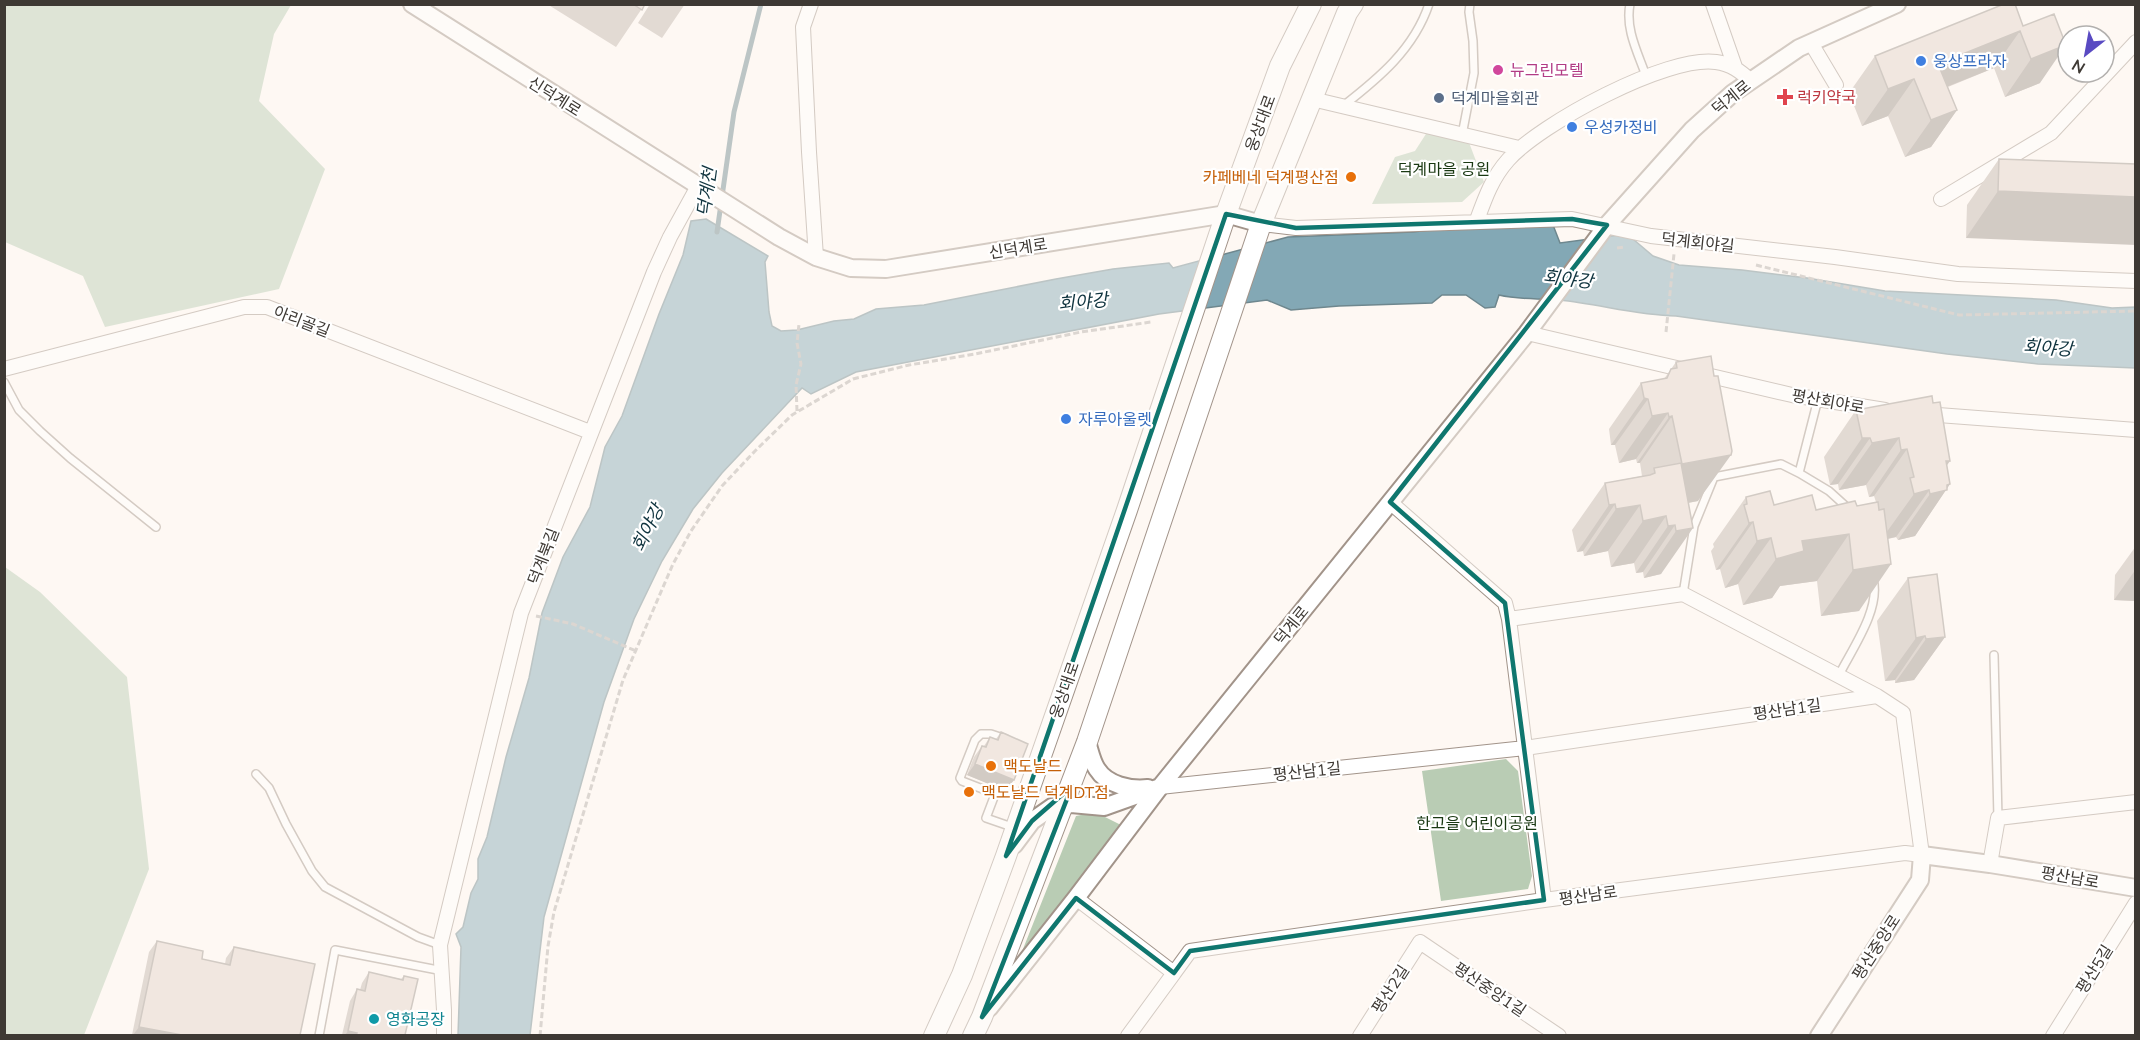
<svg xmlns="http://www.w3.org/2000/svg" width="2140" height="1040" viewBox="0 0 2140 1040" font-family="'Nunito Sans','Noto Sans KR',sans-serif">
<rect width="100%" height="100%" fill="#fef8f3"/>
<!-- green -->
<path fill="#b9ccb4" d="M5,4L291,5L274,34L259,101L325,169L279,289L105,327L83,276L5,242Z
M1433,123L1465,132L1484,182L1462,202L1372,204L1395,157L1415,151Z
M5,567L40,592L127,677L149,869L84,1035H5Z
M1506,759L1518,771L1532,876L1528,889L1441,901L1422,771Z
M1091,813L1103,816L1123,826L1019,959L1076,816Z"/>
<!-- water -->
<path fill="#83a8b5" stroke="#6e878e" stroke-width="1.5" d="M706,219L768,256L765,262L769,312L772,326L781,331L797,330L834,321L854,319L876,309L924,305L1056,279L1113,269L1169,263L1173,268L1288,237L1413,232L1454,227L1553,225L1560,243L1627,234L1653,256L1679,265L1742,270L1807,278L1885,291L2056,300L2112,308L2135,307V368L2038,364L1947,354L1676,316C1636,315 1599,304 1559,300C1539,298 1519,300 1499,295L1495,307L1485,308L1466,295H1442L1432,303L1339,306L1291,310L1267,300L1159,314L856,372L811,394L802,388L722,473L693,509L662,561L634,619L604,702L544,917L530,1035H458L461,947L456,934L463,927L471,893L478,879V859L487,837L506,757L529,678L542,613L563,557L590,507L605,447L622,416L659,314L683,255L691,221Z"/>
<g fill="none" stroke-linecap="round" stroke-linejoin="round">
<!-- stream -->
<path stroke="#6e878e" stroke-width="5" d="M717,232L734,112L761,4"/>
<defs>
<path id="service" d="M1630,4C1625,29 1638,53 1646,76
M1343,106C1379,78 1414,49 1429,4
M1462,135L1474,73L1473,41L1469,12L1470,4
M4,382L19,410L40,431L70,458L156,527
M1799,473L1829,491L1850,510
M1683,594L1694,526L1714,477L1781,464L1799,473L1818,399
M1994,655L1998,818
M1839,675C1852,649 1881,609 1873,579
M1006,739L991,734H981L975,740L960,778L962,781L993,793L994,797L986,818L1015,828
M256,774L269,788L286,824L312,871L325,887L418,937L440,945
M319,1036L335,950L443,971"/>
<path id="minor" d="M811,4L803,27L809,152L816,257
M1713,4L1735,67
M1811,43L1836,85
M1312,99L1519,148
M1941,199L2051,133L2136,42
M1477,220C1485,198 1492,178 1508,160C1540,124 1667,55 1716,62C1731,64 1740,71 1751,81
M1261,224L1296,228L1572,219L1651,236L1835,257L1958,274L2136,281
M1527,333L1792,395L1885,410
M4,369L244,307H267L590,432
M1925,414L2136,430
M1390,502L1505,603L1509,619L1544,900
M1509,619L1683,594L1877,696
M1990,864L1998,818L2136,802
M1076,898L1174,973L1190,951L1544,900L1905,853L1922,855L1903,713L1877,696L1525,748L1160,787
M1420,942L1559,1036
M444,1036V1010L440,945L521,613L654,272L670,237L698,186
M1128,1036L1174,973
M1360,1036L1420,942
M2053,1036L2136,903"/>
<path id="tertiary" d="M412,4L779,237L816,257L851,268L886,269L1226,214L1261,224
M1087,742C1090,751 1092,762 1097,769C1107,785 1130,790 1148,788
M1014,845L1032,821L1052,807L1071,804L1104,807L1160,787
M989,1008L1076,898L1160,787L1527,333L1607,225L1692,130L1733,93L1799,48L1897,4
M1819,1036L1920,880L1922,855L1990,864L2136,888"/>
<path id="secondary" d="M934,1036L962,975L1006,856L1127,510L1226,214L1280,66L1311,4
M973,1036L982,1017L1087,742L1261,224L1347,13L1353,4"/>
</defs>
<!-- service casing -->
<use href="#service" stroke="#a2948a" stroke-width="10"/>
<!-- minor casing -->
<use href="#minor" stroke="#a2948a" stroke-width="16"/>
<!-- tertiary casing -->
<use href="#tertiary" stroke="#a2948a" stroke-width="20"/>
<!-- secondary casing -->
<use href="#secondary" stroke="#a2948a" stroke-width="22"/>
<!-- path -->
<path stroke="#b3ada8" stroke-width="3" stroke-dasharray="6 3" stroke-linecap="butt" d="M1617,248L1626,247
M1756,265L1959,315L2136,311
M1666,332L1674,254
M797,411L796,385L801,364L797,343L799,324
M536,616L573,624L636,651
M540,1036L548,946L554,912L623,680L673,564L691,531L722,486L755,451L792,415L853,379L909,365L975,354L1081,332L1151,322"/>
<!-- service -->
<use href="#service" stroke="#fff" stroke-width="7"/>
<!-- minor -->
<use href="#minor" stroke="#fff" stroke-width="14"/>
<!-- tertiary -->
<use href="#tertiary" stroke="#fff" stroke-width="16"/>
<!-- secondary -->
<use href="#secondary" stroke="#fff" stroke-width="20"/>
</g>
<!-- wall -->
<path fill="#c2b5ad" d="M547,4H645L616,47Z
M650,4H685L662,38L638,23Z
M2015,4L2040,83L2005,97L1994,68L1948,87L1957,110L1931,147L1905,157L1888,116L1862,126L1849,93L1875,56Z
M1999,159L2136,164L1966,238L1967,205Z
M1676,362L1698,501L1688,503L1661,574L1644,578L1643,572L1636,573L1634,563L1611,567L1608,551L1584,556L1583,551L1577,552L1572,530L1605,483L1642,476L1640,463H1637L1636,459L1619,463L1615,445H1611L1609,429L1641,383L1664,379Z
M1856,410L1947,466L1950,484L1915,536L1898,540L1896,537L1888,539L1859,611L1821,616L1817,581L1780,586L1772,598L1743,605L1738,584L1725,588L1720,569L1716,570L1711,551L1714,547L1713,544L1746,497L1774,505L1816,510L1857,506L1876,502L1874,496L1869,497L1866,485L1839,490L1838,484L1830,485L1824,457Z
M2136,546V601L2114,600L2115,575Z
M1908,578L1945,637L1914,680L1895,683V680L1885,681L1877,621Z
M1001,732L1006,791L967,775L974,757L982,746H984L990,737L996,739Z
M157,941L202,959L225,964L226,958L234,947L300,1035H132L149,952Z
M369,972L401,979L404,976L405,1035H342L350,1001L357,989L360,990L362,983Z"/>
<!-- shaded-wall -->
<path fill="#9e948d" d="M2020,31L1994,68L1921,97L1938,64Z
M2066,45L2040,83L2005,97L2031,59Z
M1914,79L1888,116L1862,126L1888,89Z
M1957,110L1931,147L1905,157L1931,120Z
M1998,191L2136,197V245L1966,238Z
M1644,398L1648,399L1615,445H1611Z
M1668,413L1636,459L1619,463L1652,416Z
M1672,416L1640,463H1637L1669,417Z
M1862,438H1870L1838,484L1830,485Z
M1899,438L1866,485L1839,490L1872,443Z
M1907,449L1874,496L1869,497L1901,450Z
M1731,455L1698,501L1649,510L1682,464Z
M1946,461H1950L1896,537L1881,540L1914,494Z
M1950,484L1915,536L1898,540L1930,494L1947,485Z
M1615,504L1583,551L1577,552L1609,505Z
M1640,505L1608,551L1584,556L1616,509Z
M1666,516L1634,563L1611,567L1643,521Z
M1753,522L1720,569L1716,570L1749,523Z
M1675,525L1643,572L1636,573L1668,526Z
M1693,528L1661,574L1644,578L1676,531Z
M1849,534L1817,581L1780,586L1772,598L1743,605L1776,559L1802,541Z
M1771,538L1738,584L1725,588L1757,541Z
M1891,564L1859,611L1821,616L1853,570Z
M2136,569V601L2114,600Z
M1925,636L1895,680L1885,681L1916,638Z
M1945,637L1914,680L1895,683L1926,639Z
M975,764L1014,780L1006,791L967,775Z
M139,1027L182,1035H133Z
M348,1031L357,1033L355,1035H345Z"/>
<!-- building -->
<path fill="#e2d3c9" stroke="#9e948d" stroke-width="1.5" d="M633,4H645L642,10Z
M2004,4H2015L2023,26L2054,14L2066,45L2031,59L2020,31L1938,64L1957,110L1931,120L1914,79L1888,89L1875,56Z
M1999,159L2136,164V197L1998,191Z
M1711,356L1714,376H1718L1732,451L1731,455L1682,464L1672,416L1669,417L1668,413L1652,416L1648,399L1644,398L1641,383L1667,378L1671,369L1677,368L1676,362Z
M1932,396L1933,403L1940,402L1950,461H1946L1950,484L1947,485V490L1930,494L1929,490L1914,494L1910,478L1914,477L1907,449L1901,450L1899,438L1872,443L1870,438H1862L1856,410Z
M1681,463L1693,528L1676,531L1675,525L1668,526L1666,516L1643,521L1640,505L1616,509L1615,504L1609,505L1605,483L1650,475L1655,473L1654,468Z
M1770,491L1774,505L1812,495L1816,510L1855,501L1857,506L1878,502L1879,510L1884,509L1891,564L1853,570L1849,534L1802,541L1804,551L1776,559L1771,538L1757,541L1753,522L1749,523L1744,505L1747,504L1746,497Z
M1937,574L1945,637L1926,639L1925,636L1916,638L1908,578Z
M1001,732L1028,744L1014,780L975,764L982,746L986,747L990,737L998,740Z
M157,941L203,951L202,959L230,965L234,947L315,964L300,1035H182L139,1027Z
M369,972L403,980L404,976L418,979L405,1035H356L357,1033L348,1031L357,989L365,991Z"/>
<!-- marked area -->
<path d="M0 0H2140V1040H0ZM1226,214L1296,228L1572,219L1607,225L1390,502L1505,603L1544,900L1190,951L1174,973L1076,898L982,1017L1072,786L1032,821L1006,856Z" fill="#fef8f3" fill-opacity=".55" fill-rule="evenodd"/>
<path fill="none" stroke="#0f766e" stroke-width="4.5" stroke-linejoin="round" d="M1226,214L1296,228L1572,219L1607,225L1390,502L1505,603L1544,900L1190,951L1174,973L1076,898L982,1017L1072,786L1032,821L1006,856Z"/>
<!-- markers -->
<g fill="#3f7fe0" stroke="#fff" stroke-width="2">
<circle cx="1921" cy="61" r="6"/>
<circle cx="1572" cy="127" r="6"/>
<circle cx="1066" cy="419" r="6"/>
</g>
<circle fill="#d1479c" stroke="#fff" stroke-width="2" cx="1498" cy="70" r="6"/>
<path fill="#e0444e" stroke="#fff" stroke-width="2" d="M1782 88h6v6h6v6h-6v6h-6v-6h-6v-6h6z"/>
<circle fill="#5c6f8a" stroke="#fff" stroke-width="2" cx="1439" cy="98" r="6"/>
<g fill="#e8710a" stroke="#fff" stroke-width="2">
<circle cx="1351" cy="177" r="6"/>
<circle cx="991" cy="766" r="6"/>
<circle cx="969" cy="792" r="6"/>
</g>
<circle fill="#0f9aa8" stroke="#fff" stroke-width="2" cx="374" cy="1019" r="6"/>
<g text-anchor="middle" stroke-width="4.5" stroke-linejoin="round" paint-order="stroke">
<!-- shop labels -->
<g font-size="16" fill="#366cbe" stroke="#fff" text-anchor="start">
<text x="1933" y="67">웅상프라자</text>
<text x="1584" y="133">우성카정비</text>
<text x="1078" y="425">자루아울렛</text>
</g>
<!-- hotel labels -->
<g font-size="16" fill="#b23c85" stroke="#fff" text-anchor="start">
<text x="1510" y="76">뉴그린모텔</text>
</g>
<!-- street labels -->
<g font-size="16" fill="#3e3934" stroke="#fff">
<text transform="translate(555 96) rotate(32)" y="6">신덕계로</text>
<text transform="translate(1731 97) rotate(-39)" y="6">덕계로</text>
<text transform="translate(1260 123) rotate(-70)" y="6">웅상대로</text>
<text transform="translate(1698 242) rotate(6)" y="6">덕계회야길</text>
<text transform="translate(1018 248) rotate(-9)" y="6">신덕계로</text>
<text transform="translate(302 321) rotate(21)" y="6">아리골길</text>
<text transform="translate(1828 401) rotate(10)" y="6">평산회야로</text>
<text transform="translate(543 556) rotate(-69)" y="6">덕계북길</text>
<text transform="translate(1291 625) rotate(-51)" y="6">덕계로</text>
<text transform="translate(1064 690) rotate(-71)" y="6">웅상대로</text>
<text transform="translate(1787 709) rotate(-8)" y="6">평산남1길</text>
<text transform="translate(1307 771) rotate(-6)" y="6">평산남1길</text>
<text transform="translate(2070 877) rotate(10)" y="6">평산남로</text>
<text transform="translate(1588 895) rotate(-8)" y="6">평산남로</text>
<text transform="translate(1876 947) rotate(-57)" y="6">평산중앙로</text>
<text transform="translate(2094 969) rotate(-58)" y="6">평산5길</text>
<text transform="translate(1390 989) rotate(-57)" y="6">평산2길</text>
<text transform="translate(1490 989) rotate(34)" y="6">평산중앙1길</text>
</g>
<!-- health labels -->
<g font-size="16" fill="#be3a42" stroke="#fff" text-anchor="start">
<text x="1797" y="103">럭키약국</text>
</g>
<!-- service labels -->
<g font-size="16" fill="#4e5e75" stroke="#fff" text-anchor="start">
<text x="1451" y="104">덕계마을회관</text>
</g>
<!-- park labels -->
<g font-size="16" fill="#1a3913" stroke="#fff">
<text x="1444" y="175">덕계마을 공원</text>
<text x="1477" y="829">한고을 어린이공원</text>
</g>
<!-- food labels -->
<g font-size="16" fill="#c56008" stroke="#fff" text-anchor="start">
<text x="1339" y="183" text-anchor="end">카페베네 덕계평산점</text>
<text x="1003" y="772">맥도날드</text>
<text x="981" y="798">맥도날드 덕계DT점</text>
</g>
<!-- culture labels -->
<g font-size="16" fill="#0d838f" stroke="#fff" text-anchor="start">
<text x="386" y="1025">영화공장</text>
</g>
<!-- water labels -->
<g font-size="18" font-style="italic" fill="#10343f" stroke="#fff">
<text transform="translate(707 192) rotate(-82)" y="6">덕계천</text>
<text transform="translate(1568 279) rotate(7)" y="6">회야강</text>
<text transform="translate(1083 302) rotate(-5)" y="6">회야강</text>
<text transform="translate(2048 348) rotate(4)" y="6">회야강</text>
<text transform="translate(648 528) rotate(-64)" y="6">회야강</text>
</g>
</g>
<!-- border -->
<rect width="2140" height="1040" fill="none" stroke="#3e3934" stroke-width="12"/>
<!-- north arrow -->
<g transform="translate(2086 54) rotate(211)"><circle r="28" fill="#ffffff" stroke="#b2b0ae" stroke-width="1.5"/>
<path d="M0-4.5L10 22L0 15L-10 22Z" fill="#594ac2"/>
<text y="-9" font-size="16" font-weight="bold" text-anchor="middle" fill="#3e3934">N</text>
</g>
</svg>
